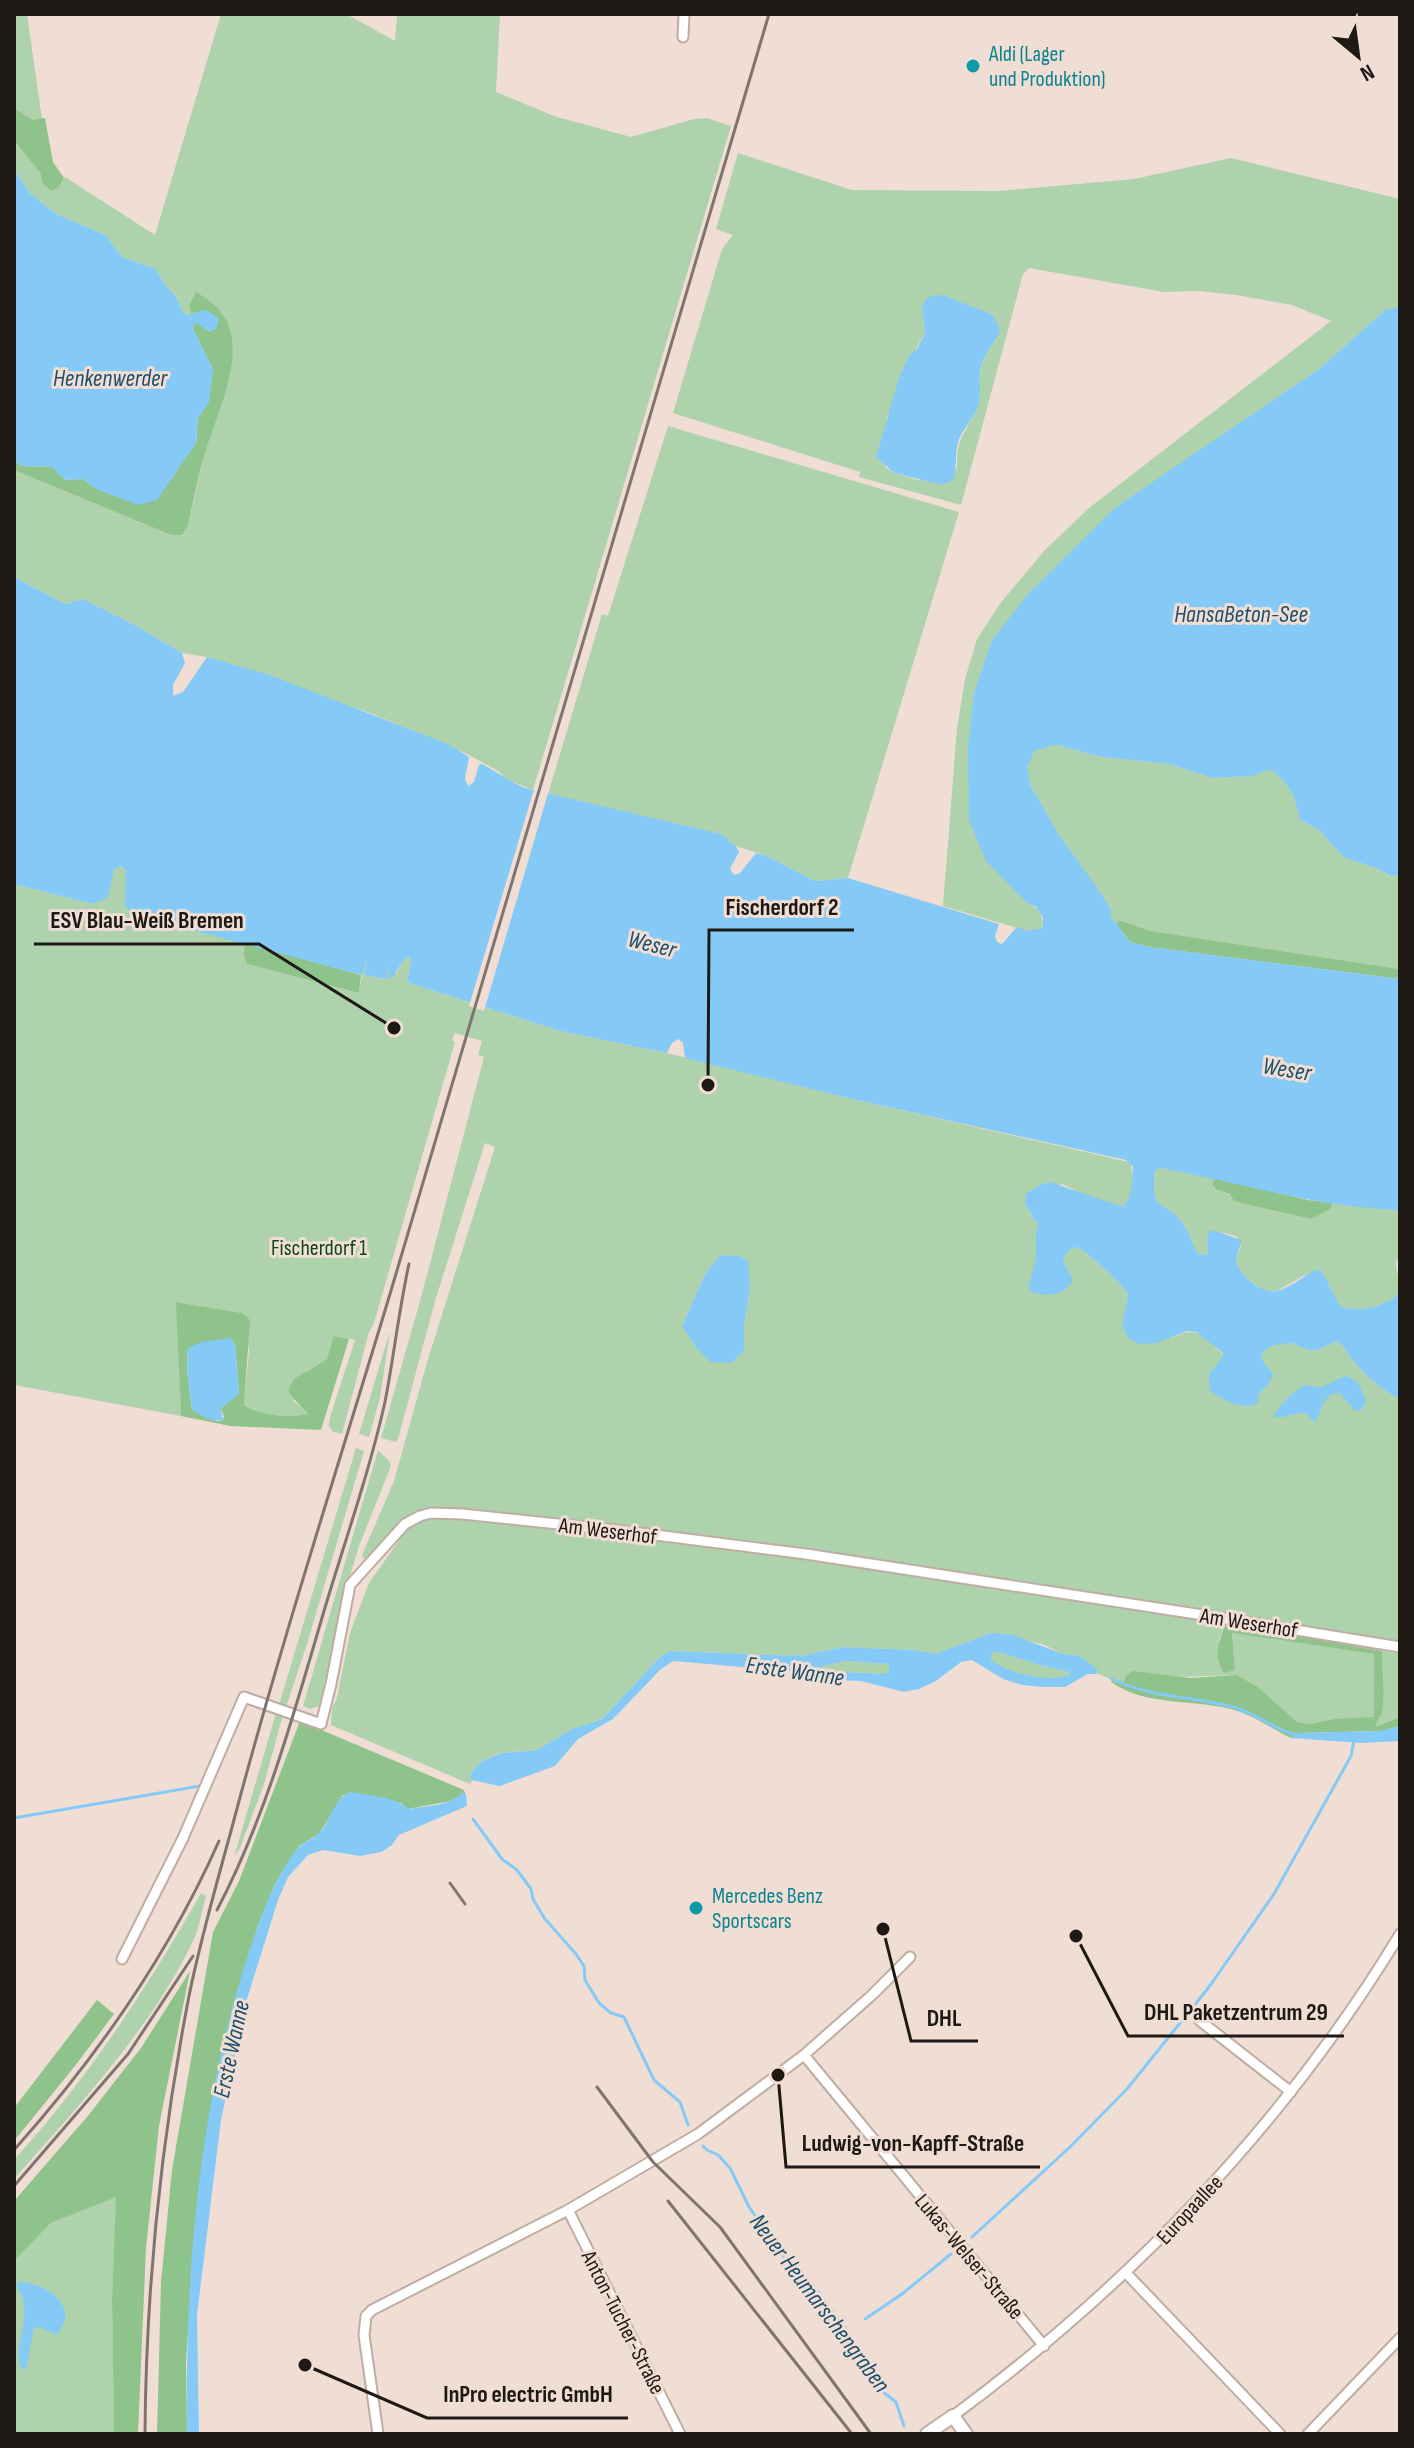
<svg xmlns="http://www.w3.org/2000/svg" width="1414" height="2448" viewBox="0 0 1414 2448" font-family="'Sofia Sans Condensed',sans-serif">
<rect width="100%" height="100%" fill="#f0ded4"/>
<!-- green -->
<path fill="#aed2ac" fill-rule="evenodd" d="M14,14H27L42,119L33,121L14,108Z
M221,14H346L395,41L397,14H500L496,92L554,116L631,137L694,119L707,118L731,126L533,790L506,779L500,772L467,754L423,735L373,714L207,657L182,653L135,625L83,599L65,604L14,577V470L171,535H182L188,526L204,456L196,292L189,305L191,314L187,315L182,311L176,296L165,285L156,269L122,257L106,235L56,214L30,193L14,170V140L40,173L43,184L59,187L65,177L155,235Z
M738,153L852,190L998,191L1134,179L1231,158L1400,199V307L1385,310L1319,369L1246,420L992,640L1026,901C1038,908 1043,914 1043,928L1027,931L943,906L957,728L965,679L977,639L1002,601L1045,550L1089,508L1331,321L1292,305L1236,295L1199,291L1164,292L1029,268L1023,274L961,505L859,477L860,472L673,413L722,249L733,235L716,229ZM946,296L963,303L996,340C989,349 981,361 980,373C979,387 982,397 976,410C964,437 957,435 957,468L918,480L894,473L885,467L884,433L887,417L894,401L899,378L925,333L922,306Z
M668,426L959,512L848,878L815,881L765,855L736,846L720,834L548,794L602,614L608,616Z
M1056,745L1102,757L1169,764L1213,778L1253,776L1270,768C1291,785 1294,794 1300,820L1319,830L1343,857L1376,868L1390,876L1400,875V969L1149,931L1122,921H1118L1116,924L1111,917V909C1092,880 1028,800 1027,769C1027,763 1031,757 1033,751Z
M121,866L126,871L136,914L246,943C241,951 243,956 247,964L359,993L365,958H367L364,975L384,979L388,963L396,974L405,957H409L411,962L407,980L409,983L560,1031L667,1053L852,1099L1129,1162C1136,1174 1133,1197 1123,1207L1087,1196L1062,1184L1025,1204L1038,1225L1036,1233V1259L1073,1280L1063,1260L1069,1250L1077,1247C1089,1253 1121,1283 1128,1294L1125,1309L1171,1338C1200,1325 1201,1336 1223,1354L1221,1361L1258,1395L1268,1385L1261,1354L1271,1346L1291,1343L1308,1350H1317L1338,1341C1345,1348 1348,1355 1354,1362C1368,1377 1382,1391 1400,1399V1645L808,1551L422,1512L369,1561L363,1558L362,1555L394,1481L428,1359L495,1147L485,1143L436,1298L398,1439L396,1442L381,1438L422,1294L484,1057L478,1055L482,1041L455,1033L452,1040L455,1042L374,1323L369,1332L342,1434L333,1432L329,1426L330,1417L355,1340L335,1336L327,1359L306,1371L293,1401L303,1407L309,1414C289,1418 262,1416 244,1405L249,1350L242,1313L177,1302L181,1416L14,1385V884L92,904L114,869ZM720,1255L740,1256L750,1288L744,1326V1350L682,1326L705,1274Z
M1158,1168L1214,1178L1212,1185L1215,1190L1310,1219L1331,1209L1332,1203L1400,1210V1255L1396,1263L1400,1292C1387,1308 1358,1313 1340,1306L1322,1271L1303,1276L1277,1291L1266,1292L1243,1275L1237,1265V1256L1241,1246L1236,1236L1216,1231L1207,1237L1208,1255H1199C1193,1246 1191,1236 1185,1227C1167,1196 1150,1220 1155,1171Z
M390,1331L380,1398L369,1437L359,1434Z
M356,1448L364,1451L307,1644L286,1707L279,1705Z
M378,1450L389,1461L391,1466L359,1546L344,1596L320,1706L310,1709L303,1706Z
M434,1518L546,1527L720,1548L1131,1607L1226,1624L1218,1641L1234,1659L1232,1633L1375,1654L1374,1717L1311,1724L1297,1722L1258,1687L1237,1675L1176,1677L1123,1685L1097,1673L1080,1656L1063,1654L1042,1644L991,1633L935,1654L916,1650L842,1647L801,1656L670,1651L660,1657L602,1719L570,1730L537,1750L500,1753L481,1762L471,1773L472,1781L470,1784L331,1725L332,1708L337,1698L350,1633L369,1583L405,1532L418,1523Z
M1382,1651L1400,1654V1717L1375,1727L1374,1723C1388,1705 1382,1673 1382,1651Z
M993,1652H999L1043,1666L1069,1672L1070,1676C1047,1684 1008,1675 990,1660L989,1656Z
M844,1661L888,1664L889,1672L882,1674L826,1671L821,1668L822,1666Z
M276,1713L283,1715L264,1784L240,1848L234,1857Z
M201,1893L206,1896C202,1909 200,1925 195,1937C155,2024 77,2108 14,2179V2160C87,2079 147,1989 201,1893Z
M117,2196L112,2300L114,2434H14V2261L51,2223Z"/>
<!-- forest -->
<path fill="#8fc38c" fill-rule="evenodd" d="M14,108L33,120L45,118L53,162L64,178L59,187L51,191L43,184L40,173L14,140Z
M196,292C212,302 227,313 231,333C239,371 216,416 205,453C198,477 193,502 188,526L182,535H171L14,470V460L21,466L53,467L65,480L83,479L96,489L180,464L196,443L198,418L209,402L213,369L192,327L207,310L191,314L189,305Z
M1118,921H1122L1150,931L1400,969V979L1149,947L1130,942L1116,924Z
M246,943L361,975L359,993L247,964C243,956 242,951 246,943Z
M1214,1178L1308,1200L1332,1203L1331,1209L1311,1219L1234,1201L1230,1194L1216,1190L1212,1185Z
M176,1302L242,1313L250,1320L244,1405C261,1416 288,1418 308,1414C302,1405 293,1401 288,1390L294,1379L327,1359L334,1336L349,1339L321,1430L230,1426L181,1416ZM230,1338L235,1344L239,1393L221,1408L224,1417L222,1421H217L192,1410L187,1369L188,1348Z
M1226,1624L1382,1651C1382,1667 1386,1701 1381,1715C1379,1719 1376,1722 1375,1727L1400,1717V1726L1381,1731L1299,1733L1291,1738C1272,1729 1255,1716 1234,1710C1194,1698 1149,1708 1111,1682L1112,1679L1123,1684L1126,1676L1133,1671L1190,1678L1237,1675L1258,1687L1297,1722L1311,1724L1335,1719L1374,1717V1654L1232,1633L1235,1670L1224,1673C1213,1655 1218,1642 1226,1624Z
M300,1721L464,1790L465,1793L451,1801L408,1809L401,1803L343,1795L319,1834L300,1845L289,1861L274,1886L257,1928L195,2223L186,2362L187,2434H157L161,2282L172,2170L213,1932L239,1881Z
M190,1971L159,2126L146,2248L138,2434H114L112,2300L116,2197L51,2223L14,2261V2201L87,2117L141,2048Z
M97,2000L114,2014L75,2066L14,2141V2108Z"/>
<!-- water -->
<path fill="#85caf6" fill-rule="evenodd" d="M14,170L30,193L56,214L106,235L122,257L156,269L165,285L176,296L182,311L187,315L207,310L219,319L216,329L209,332L197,323L192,327L213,369L209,402L198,418L196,443L157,500L139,505L96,489L83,479L65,480L52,467L21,466L14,460Z
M936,295L946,296L993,315L1000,331C994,345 982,356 980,371C979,385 982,396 977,409C972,421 962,430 958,442C955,455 957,467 953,480L943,485L894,473L876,457L899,378L910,354L917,349L925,333L922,306L927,298Z
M1400,307V875L1391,876L1376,868L1343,857L1319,830L1300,820C1294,794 1291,785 1270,769L1253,776L1213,778L1169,764L1102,757L1056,745L1034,751L1027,767L1031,786L1059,835L1093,882L1111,909V917L1130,942L1149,947L1400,979V1210C1318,1208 1239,1182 1159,1168L1155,1171C1150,1219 1167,1196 1185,1227C1191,1236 1193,1246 1199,1255L1208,1254L1207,1237L1210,1231H1216L1241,1240C1241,1248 1235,1256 1237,1264C1241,1276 1264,1295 1277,1291C1290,1288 1303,1276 1316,1270L1322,1271L1340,1306C1358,1313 1387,1307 1400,1292V1399C1382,1391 1368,1377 1354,1362C1348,1355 1345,1348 1338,1341L1317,1350H1308L1291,1343L1271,1346L1261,1354L1264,1363L1273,1374L1268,1385L1258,1395V1403C1240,1411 1227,1401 1211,1392C1204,1364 1218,1373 1223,1353L1196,1332L1187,1331L1157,1343L1139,1344L1128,1338L1122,1326L1128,1294C1121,1283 1089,1253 1077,1247L1069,1250L1063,1260L1073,1280C1064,1296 1051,1296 1033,1293L1028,1288L1036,1259V1233L1038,1225L1025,1204L1026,1194L1040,1185L1050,1182L1123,1207C1133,1197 1132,1181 1133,1167L1126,1160L852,1099L685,1058L683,1043L678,1039L672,1043L667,1053L560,1031L409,983L407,981L411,962L409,957L405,958L393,977L387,979L389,963L385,979L364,975L367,958L362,975L184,928L136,914L125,907L126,871L121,866L114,869L108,898L92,904L14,884V577L65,604L83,599L135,625L182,653L185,663L173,685V696L183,692L207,657L267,674L448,744L469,757L465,779L468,786L474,782L479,765L482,764C497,772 509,781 525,788L721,834L736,846L739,852L730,869L734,875L740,873L756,853L765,855L815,881L848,878L999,924L995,936L997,942L1002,944L1017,927L1027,931L1043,928V918L1036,907L1026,902L986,861L969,820L968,748L974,693L992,640L1028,594L1116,507L1319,369L1385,310Z
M720,1255L740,1256L748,1261L750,1288L744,1326V1350L732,1363L710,1362L696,1347L682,1326L705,1274Z
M230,1338L235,1344L239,1394L221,1408L223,1421L208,1419L192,1410L187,1369L188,1348L202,1342Z
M1345,1376C1358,1378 1361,1389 1366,1400L1363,1408L1359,1411L1354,1410L1340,1393C1324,1392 1322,1409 1316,1421L1314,1422L1306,1413C1295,1412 1284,1419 1274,1417C1276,1407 1296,1390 1304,1385L1320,1388Z
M991,1633L1013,1635L1063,1654L1080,1656L1098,1670L1096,1674H1088L1065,1687H1043L1022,1685L1003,1679L972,1660L961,1662L936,1681L919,1689L904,1692L861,1681L814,1679L800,1672L673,1661L660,1670L613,1719L578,1739L555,1766L500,1786L471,1780V1773L481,1762L501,1753L537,1750L570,1730L602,1719L660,1657L670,1651L801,1656L842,1647L916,1650L935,1654ZM993,1652H999L1043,1666L1069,1672L1070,1675C1049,1684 1006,1673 990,1659ZM844,1661L888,1664L889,1672L882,1674L826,1671L821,1668L823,1666Z
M1400,1726V1741L1362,1743L1291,1738L1299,1733L1381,1731Z
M351,1792C370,1796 393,1796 409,1809C426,1806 451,1806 463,1792L466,1794L467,1806L399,1835L391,1846L381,1852L360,1856L323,1850L308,1855L288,1877L278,1900L247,1999L221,2120L197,2315L199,2434H187C185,2272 198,2106 249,1952C261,1917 274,1877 298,1848C304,1841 312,1840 318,1834C331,1823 333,1798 351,1792Z
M21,2282C48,2284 82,2308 56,2335L40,2327L34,2328L26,2369L23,2370C8,2351 37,2316 17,2287V2283Z"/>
<!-- pier -->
<path fill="#f0ded4" d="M535,786L549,790L484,1011L469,1006Z"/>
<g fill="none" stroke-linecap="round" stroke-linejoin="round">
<!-- stream -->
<path stroke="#85caf6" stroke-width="3" d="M1112,1679C1152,1698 1191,1696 1233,1707C1257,1713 1277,1732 1301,1736
M14,1818L200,1786
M473,1819L502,1859L517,1870L531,1889L533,1899L545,1919L576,1954L584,1966L585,1980L599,2003L611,2013L624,2017L654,2080L680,2102L688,2125
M703,2146L707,2150L718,2155L730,2168L749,2207L787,2261L798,2277L813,2285L845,2328L867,2362L879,2389L896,2402L904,2426
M972,2237L1070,2147L1127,2089L1209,1987L1274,1894L1351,1756L1354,1741
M865,2319L902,2294L951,2254"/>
<defs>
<path id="street" d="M683,37L684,14
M122,1959L183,1838L244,1697L321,1724L331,1684L350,1585L405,1524L420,1516L431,1513L462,1514L616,1530L806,1554L1216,1617L1400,1647
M1199,2020L1291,2092
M804,2055L1044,2346
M568,2210L680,2434
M1126,2273L1280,2434
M953,2416C1131,2284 1285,2124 1400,1934
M378,2434L364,2335L366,2316L372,2310L568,2210L698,2134L804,2055L872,1995L910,1957
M1308,2434L1400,2338"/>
<path id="secondary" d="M927,2434L953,2416L966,2434"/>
</defs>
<!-- street casing -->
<use href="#street" stroke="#beada3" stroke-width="13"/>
<!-- secondary casing -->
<use href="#secondary" stroke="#beada3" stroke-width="16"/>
<!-- street -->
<use href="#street" stroke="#fff" stroke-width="9"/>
<!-- secondary -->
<use href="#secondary" stroke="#fff" stroke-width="12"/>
<!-- rail -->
<path stroke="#80756e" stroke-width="3" d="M450,1883L465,1904
M217,1910C268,1813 296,1705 327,1601C347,1535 370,1469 385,1402C394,1356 399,1309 409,1264
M597,2087L653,2162L720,2227L871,2434
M14,2150C98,2056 168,1956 219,1841
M14,2186L128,2054L193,1956
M668,2201L852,2434
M145,2434C146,2286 161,2141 189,1996C202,1931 222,1866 239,1801C285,1631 339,1463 390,1294C517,868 646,442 769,14"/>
</g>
<!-- markers -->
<g fill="#0f9aa8" stroke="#f0ded4" stroke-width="3">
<circle cx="973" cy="66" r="8"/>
<circle cx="696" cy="1908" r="8"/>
</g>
<g text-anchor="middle" stroke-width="6" stroke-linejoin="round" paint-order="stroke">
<!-- culture labels -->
<g font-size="22" fill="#0d838f" stroke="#f0ded4" text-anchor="start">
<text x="989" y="61">Aldi (Lager<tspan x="989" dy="25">und Produktion)</tspan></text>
<text x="712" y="1903">Mercedes Benz<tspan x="712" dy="25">Sportscars</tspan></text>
</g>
<!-- park labels -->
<g font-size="22" fill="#104611" stroke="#f0ded4">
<text x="319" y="1255">Fischerdorf 1</text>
</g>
<!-- street labels -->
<g font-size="22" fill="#1e1915" stroke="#f0ded4">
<text transform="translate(608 1530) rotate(7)" y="8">Am Weserhof</text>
<text transform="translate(1249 1622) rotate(9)" y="8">Am Weserhof</text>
<text transform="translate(1189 2209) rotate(-47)" y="8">Europaallee</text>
<text transform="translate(970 2256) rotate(50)" y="8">Lukas-Welser-Straße</text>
<text transform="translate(624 2322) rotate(63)" y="8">Anton-Tucher-Straße</text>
</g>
<!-- water labels -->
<g font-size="24" font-style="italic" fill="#1b4f6d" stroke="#f0ded4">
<text x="110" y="386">Henkenwerder</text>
<text x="1241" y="622">HansaBeton-See</text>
<text transform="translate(652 944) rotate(14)" y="8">Weser</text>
<text transform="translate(1287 1069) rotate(9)" y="8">Weser</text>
<text transform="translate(795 1671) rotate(8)" y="8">Erste Wanne</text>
<text transform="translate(231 2049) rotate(-78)" y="8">Erste Wanne</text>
<text transform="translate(820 2303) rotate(53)" y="8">Neuer Heumarschengraben</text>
</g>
</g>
<!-- callouts -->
<path fill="none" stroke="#1e1915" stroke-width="3" d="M708 1085L709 930H854M394 1028L259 944H34M1076 1936L1128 2036H1344M883 1929L911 2041H978M778 2075L786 2167H1040M305 2365L427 2418H628"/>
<g fill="#1e1915" stroke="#f0ded4" stroke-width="3">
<circle cx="708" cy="1085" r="8"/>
<circle cx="394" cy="1028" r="8"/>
<circle cx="1076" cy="1936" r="8"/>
<circle cx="883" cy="1929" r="8"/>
<circle cx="778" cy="2075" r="8"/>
<circle cx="305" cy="2365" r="8"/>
</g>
<g font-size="24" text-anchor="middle" font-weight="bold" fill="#1e1915" stroke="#f0ded4" stroke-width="6" stroke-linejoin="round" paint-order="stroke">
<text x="782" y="915">Fischerdorf 2</text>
<text x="147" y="928">ESV Blau-Weiß Bremen</text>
<text x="1236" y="2020">DHL Paketzentrum 29</text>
<text x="944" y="2026">DHL</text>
<text x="913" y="2151">Ludwig-von-Kapff-Straße</text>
<text x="528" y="2402">InPro electric GmbH</text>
</g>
<!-- border -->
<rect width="1414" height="2448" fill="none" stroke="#1e1915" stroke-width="32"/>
<!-- north arrow -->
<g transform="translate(1358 56) rotate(151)" stroke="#f0ded4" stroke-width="6" paint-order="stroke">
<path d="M0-6L14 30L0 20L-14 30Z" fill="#1e1915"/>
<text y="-12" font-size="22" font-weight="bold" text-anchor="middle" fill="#1e1915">N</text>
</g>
</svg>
